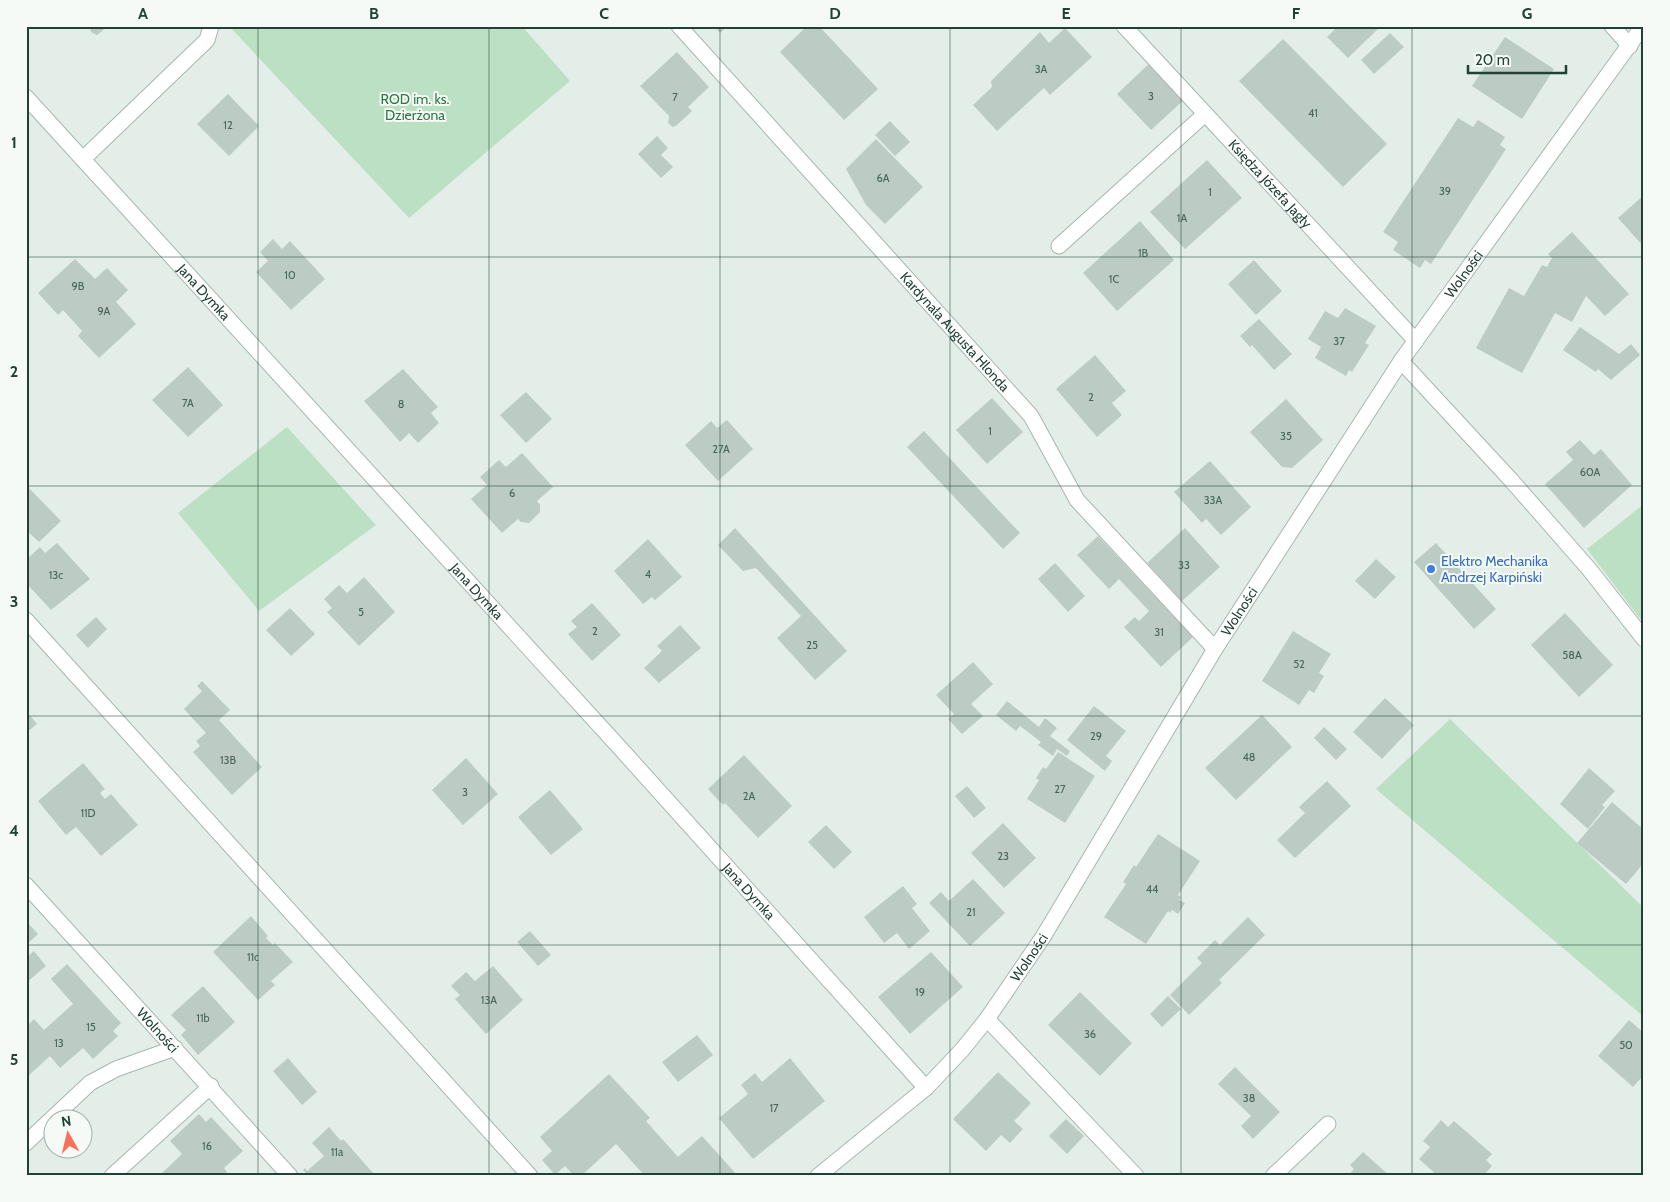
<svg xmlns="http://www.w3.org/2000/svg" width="1670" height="1202" viewBox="0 0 1670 1202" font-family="Cabin,sans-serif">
<rect width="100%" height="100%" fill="#e4eee9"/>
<!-- green -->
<path fill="#bce0c3" d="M229,26H522L570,81L409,218Z
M287,427L376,525L259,611L178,513Z
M1644,504V624L1587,549Z
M1450,719L1644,908V1017L1376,789Z"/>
<!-- building -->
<path fill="#bcccc4" d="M89,26H108L97,35L91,32Z
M714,26H728L720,33Z
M807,26H819L878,89L844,120L780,52Z
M1338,26H1381L1348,58L1327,37Z
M1065,28L1092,57L1050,95L1044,88L997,131L973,105L992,87L991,81L1040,32L1049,43Z
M1390,33L1404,47L1374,74L1361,60Z
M1505,37L1554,69L1522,119L1472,86Z
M1283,39L1387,144L1343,187L1239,81Z
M677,52L709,87L688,107L692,111L677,125L673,127L668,123L669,116L640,86Z
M1152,61L1186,98L1151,130L1117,94Z
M228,94L259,126L229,156L197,124Z
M1458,118L1473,127L1478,120L1505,137L1500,145L1506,149L1431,264L1425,260L1420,268L1393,250L1398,242L1383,232Z
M890,121L910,142L895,156L875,135Z
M657,136L668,148L661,155L673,167L661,178L638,154Z
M876,139L923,187L885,224L866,205L846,169Z
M1207,160L1242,198L1185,249L1150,212Z
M1644,195V247L1618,218Z
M1140,221L1174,260L1117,311L1083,273Z
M1572,232L1629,294L1605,316L1586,296L1572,322L1555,313L1522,373L1476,348L1509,288L1524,296L1542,265L1547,267L1552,258L1548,254Z
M273,239L282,249L290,241L325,279L291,310L256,272L268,261L260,252Z
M75,259L95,279L107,268L128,290L116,302L136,324L99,358L78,336L82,331L73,321L63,310L58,315L38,293Z
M1254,260L1282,291L1256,315L1228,284Z
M1345,308L1376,326L1365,343L1369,345L1352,372L1349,370L1346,376L1315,358L1321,347L1308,339L1325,311L1338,318Z
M1259,319L1292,354L1274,370L1252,345L1250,347L1240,336Z
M1580,327L1619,354L1631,344L1640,355L1611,380L1598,369L1596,372L1563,350Z
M1095,355L1126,391L1112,403L1122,415L1097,437L1056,389Z
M188,367L223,405L188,437L152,400Z
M403,369L438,407L431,413L439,423L418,443L409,433L400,442L364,401Z
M526,392L552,419L526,443L500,415Z
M992,398L1023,432L987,464L956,430Z
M1286,399L1323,440L1292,468L1282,467L1250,432Z
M727,420L753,449L718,481L685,445L711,421L717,428Z
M924,431L1020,533L1003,549L907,447Z
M1580,440L1594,455L1601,449L1632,485L1584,528L1545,484L1573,460L1566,452Z
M522,453L553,487L537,501L540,505V512L529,523L521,522L518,519L502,533L471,499L487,485L480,477L499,460L506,467Z
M1210,461L1251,507L1221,535L1206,519L1202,523L1174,492Z
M26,485L61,521L39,542L26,530Z
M735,528L847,651L815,680L777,638L801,616L756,568L743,571L718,545Z
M1185,528L1220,567L1182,601L1147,563Z
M1098,536L1193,637L1161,667L1124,627L1135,617L1139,621L1149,611L1119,579L1109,589L1077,555Z
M648,539L682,577L655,600L652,597L643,604L614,571Z
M57,543L90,579L51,610L26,583L28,568L26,560L40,547L45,553Z
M1436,543L1496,609L1474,629L1414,562Z
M1376,559L1396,577L1375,599L1355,581Z
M1055,563L1085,596L1068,612L1038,579Z
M364,577L395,612L359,646L327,612L332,608L324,599L339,585L347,593Z
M592,603L621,635L592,661L568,634L577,627L571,621Z
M290,608L315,634L291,656L266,630Z
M1565,613L1613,665L1579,697L1531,645Z
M96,617L107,629L88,648L76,635Z
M680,625L701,648L659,683L644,668L662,651L657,646Z
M1293,631L1331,654L1319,673L1324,676L1314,693L1309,690L1299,705L1262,681Z
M973,662L993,684L971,704L983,716L962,734L948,719L954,714L936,695Z
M202,681L230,710L219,720L262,767L232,795L193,752L200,746L196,741L206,733L184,709L202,691L197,686Z
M1385,698L1414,725L1382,759L1353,732Z
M1007,701L1039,727L1045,718L1057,728L1050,736L1070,751L1067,756L1057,749L1053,756L1038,745L1041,742L1020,726L1016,731L996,715Z
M1094,706L1126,731L1106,756L1112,761L1105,771L1067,740Z
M26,711L37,724L26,733Z
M1262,715L1292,747L1236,800L1205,768Z
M1324,727L1347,749L1336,760L1314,738Z
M1058,752L1095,776L1065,823L1027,799L1039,780L1036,778L1043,767L1046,769Z
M744,755L792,806L758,838L725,803L723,805L708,789Z
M466,758L498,794L463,825L432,790Z
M83,763L105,789L100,793L105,799L111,794L138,825L101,856L76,827L66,835L38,801Z
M1589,768L1615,791L1602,805L1605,807L1588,829L1560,804Z
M1327,781L1351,806L1295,858L1277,840L1305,813L1299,807Z
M967,786L986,808L974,818L955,796Z
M550,790L583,829L551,855L518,817Z
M1612,802L1644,830V863L1626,884L1577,843Z
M1003,823L1036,858L1004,888L971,853Z
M826,825L852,852L834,869L808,842Z
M1158,834L1200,861L1178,895L1181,897L1179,900L1185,903L1178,914L1172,910L1170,913L1168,911L1146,944L1104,917L1126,884L1123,882L1134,865L1136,867Z
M973,879L1005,913L970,946L929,903L941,892L949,901Z
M903,886L917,904L912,908L930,931L909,949L897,933L884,943L864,917Z
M251,916L268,936L266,938L273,945L275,943L293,962L271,981L275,985L258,1000L213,952Z
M1248,917L1265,935L1219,980L1222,983L1189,1015L1170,995L1202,963L1197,958L1215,940L1220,945Z
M26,921L38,934L26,945Z
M530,931L551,955L538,966L517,942Z
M34,951L46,966L26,983V958Z
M931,952L963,987L910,1034L878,997Z
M67,964L121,1023L113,1031L118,1036L93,1059L83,1048L60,1068L50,1056L28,1076L26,1027L34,1019L44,1030L73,1004L51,979Z
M493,966L523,1000L486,1034L455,999L460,995L451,986L466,972L475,981Z
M203,986L235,1022L198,1055L181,1035L186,1030L171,1015Z
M1080,992L1132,1043L1100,1076L1048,1025Z
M1168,996L1181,1009L1162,1027L1150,1014Z
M1629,1020L1644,1033V1075L1633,1087L1598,1056Z
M697,1035L713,1055L678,1082L662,1062Z
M288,1058L317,1092L302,1105L273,1071Z
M790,1058L825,1101L753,1159L719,1118L748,1094L741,1085L755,1073L762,1082Z
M1235,1067L1280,1112L1253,1139L1241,1126L1251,1116L1218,1084Z
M998,1072L1031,1103L1014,1121L1023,1129L1010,1143L1001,1135L986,1151L953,1119Z
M609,1074L650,1118L646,1121L678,1157L702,1136L738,1176H645L616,1144L581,1176H574L565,1166L555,1175L542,1160L552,1151L540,1137Z
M199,1114L206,1122L211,1117L243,1151L224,1168L227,1172L223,1176H162L161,1174L182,1154L170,1141Z
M1066,1119L1084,1136L1067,1154L1049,1136Z
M1441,1120L1448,1127L1454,1121L1492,1154L1486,1160L1492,1166L1483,1176H1438L1419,1159L1430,1147L1423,1141Z
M329,1127L341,1141L343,1139L374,1174L373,1176H309L303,1170L305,1168L307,1171L324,1156L312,1143Z
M1363,1152L1390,1176H1348L1354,1169L1350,1165Z"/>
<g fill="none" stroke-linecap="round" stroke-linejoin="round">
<defs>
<g id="minor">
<path id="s1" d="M679,26L1031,416L1077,500L1215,649"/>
<path id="s2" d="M1124,26L1416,341"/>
<path d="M1612,26L1630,46"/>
<path id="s3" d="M26,97L620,748L926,1088"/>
<path d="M83,159L207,40L211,26"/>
<path d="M1059,246L1205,114"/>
<path d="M1401,361L1511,480L1589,569L1644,639"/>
<path d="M26,620L530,1176"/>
<path id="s4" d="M26,885L290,1176"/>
<path d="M987,1019L1136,1176"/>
<path d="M26,1143L90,1083L116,1069L175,1048"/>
<path d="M112,1176L211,1086"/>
<path id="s5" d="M818,1176L926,1088L962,1050L987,1019L1043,937L1215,649L1401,361L1643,26"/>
<path d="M1273,1176L1328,1124"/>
</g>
</defs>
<!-- minor casing -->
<use href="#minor" stroke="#a6b7b0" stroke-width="17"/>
<!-- minor -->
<use href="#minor" stroke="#fff" stroke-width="15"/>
</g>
<!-- grid -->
<path fill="none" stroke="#224136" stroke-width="1" stroke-opacity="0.55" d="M258,26V1176M489,26V1176M720,26V1176M950,26V1176M1181,26V1176M1412,26V1176M26,257H1644M26,486H1644M26,716H1644M26,945H1644"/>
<!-- markers -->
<circle fill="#3f7fe0" stroke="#f5faf7" stroke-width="2" cx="1431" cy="569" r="5"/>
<g text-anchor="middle" stroke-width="4" stroke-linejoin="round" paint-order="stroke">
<!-- number labels -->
<g font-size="11" fill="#48645a">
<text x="1041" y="73">3A</text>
<text x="1151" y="100">3</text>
<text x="675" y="101">7</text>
<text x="1313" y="117">41</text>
<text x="228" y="129">12</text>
<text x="883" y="182">6A</text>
<text x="1445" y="195">39</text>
<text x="1210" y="196">1</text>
<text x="1182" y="222">1A</text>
<text x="1143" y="257">1B</text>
<text x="290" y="279">10</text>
<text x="1114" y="283">1C</text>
<text x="78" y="290">9B</text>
<text x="104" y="315">9A</text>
<text x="1339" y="345">37</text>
<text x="1091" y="401">2</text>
<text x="188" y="407">7A</text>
<text x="401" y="408">8</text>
<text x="990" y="435">1</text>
<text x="1286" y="440">35</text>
<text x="721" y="453">27A</text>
<text x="1590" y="476">60A</text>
<text x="512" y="497">6</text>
<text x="1213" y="504">33A</text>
<text x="1184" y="569">33</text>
<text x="648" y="578">4</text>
<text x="56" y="579">13c</text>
<text x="361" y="616">5</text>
<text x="595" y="635">2</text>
<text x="1159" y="636">31</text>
<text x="812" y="649">25</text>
<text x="1572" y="659">58A</text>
<text x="1299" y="668">52</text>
<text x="1096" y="740">29</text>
<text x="1249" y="761">48</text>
<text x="228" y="764">13B</text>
<text x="1060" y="793">27</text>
<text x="465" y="796">3</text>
<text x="749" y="800">2A</text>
<text x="88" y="817">11D</text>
<text x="1003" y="860">23</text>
<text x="1152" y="893">44</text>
<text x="971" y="916">21</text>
<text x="253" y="961">11c</text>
<text x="920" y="996">19</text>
<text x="489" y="1004">13A</text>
<text x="203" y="1022">11b</text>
<text x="91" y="1031">15</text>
<text x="1090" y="1038">36</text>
<text x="59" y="1047">13</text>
<text x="1626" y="1049">50</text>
<text x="1249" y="1102">38</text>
<text x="774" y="1112">17</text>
<text x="207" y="1150">16</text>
<text x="337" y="1156">11a</text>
</g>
<!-- park labels -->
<g font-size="14" fill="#2a7b42" stroke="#f5faf7">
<text x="415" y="104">ROD im. ks.<tspan x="415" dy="16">Dzierżona</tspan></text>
</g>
<!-- street labels -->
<g font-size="14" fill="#224136" stroke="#f5faf7">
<text dy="5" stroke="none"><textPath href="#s2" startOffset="215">Księdza Józefa Jagły</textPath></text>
<text dy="5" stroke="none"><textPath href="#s5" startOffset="1116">Wolności</textPath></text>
<text dy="5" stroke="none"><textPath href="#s3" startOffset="264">Jana Dymka</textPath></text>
<text dy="5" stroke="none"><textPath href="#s1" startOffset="412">Kardynała Augusta Hlonda</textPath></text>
<text dy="5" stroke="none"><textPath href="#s3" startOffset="669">Jana Dymka</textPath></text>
<text dy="5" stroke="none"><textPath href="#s5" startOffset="711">Wolności</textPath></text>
<text dy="5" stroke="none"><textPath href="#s3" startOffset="1074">Jana Dymka</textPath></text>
<text dy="5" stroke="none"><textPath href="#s5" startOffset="306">Wolności</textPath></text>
<text dy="5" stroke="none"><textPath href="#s4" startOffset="196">Wolności</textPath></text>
</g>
<!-- shop labels -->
<g font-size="14" fill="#366cbe" stroke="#f5faf7" text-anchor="start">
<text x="1441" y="566">Elektro Mechanika<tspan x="1441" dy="16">Andrzej Karpiński</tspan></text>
</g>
</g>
<!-- border -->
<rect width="1670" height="1202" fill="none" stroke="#f5faf7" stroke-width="55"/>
<!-- north arrow -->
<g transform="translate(68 1134) rotate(352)"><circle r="24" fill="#f5faf7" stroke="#a1b0aa"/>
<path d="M0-4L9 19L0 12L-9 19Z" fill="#f97057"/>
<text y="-8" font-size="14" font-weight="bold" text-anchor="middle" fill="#224136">N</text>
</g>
<!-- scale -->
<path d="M1468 65v8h98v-8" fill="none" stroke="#224136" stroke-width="2.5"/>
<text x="1475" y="65" font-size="15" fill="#224136" stroke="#f5faf7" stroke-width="4" paint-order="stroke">20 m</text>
<rect x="28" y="28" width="1614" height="1146" fill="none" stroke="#224136" stroke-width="2"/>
<g font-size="16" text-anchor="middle" font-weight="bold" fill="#224136">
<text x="143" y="19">A</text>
<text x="374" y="19">B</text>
<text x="604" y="19">C</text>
<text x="835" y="19">D</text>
<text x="1066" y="19">E</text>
<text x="1296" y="19">F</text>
<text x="1527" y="19">G</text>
<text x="14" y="148">1</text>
<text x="14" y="377">2</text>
<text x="14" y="607">3</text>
<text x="14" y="836">4</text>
<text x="14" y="1065">5</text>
</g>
</svg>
